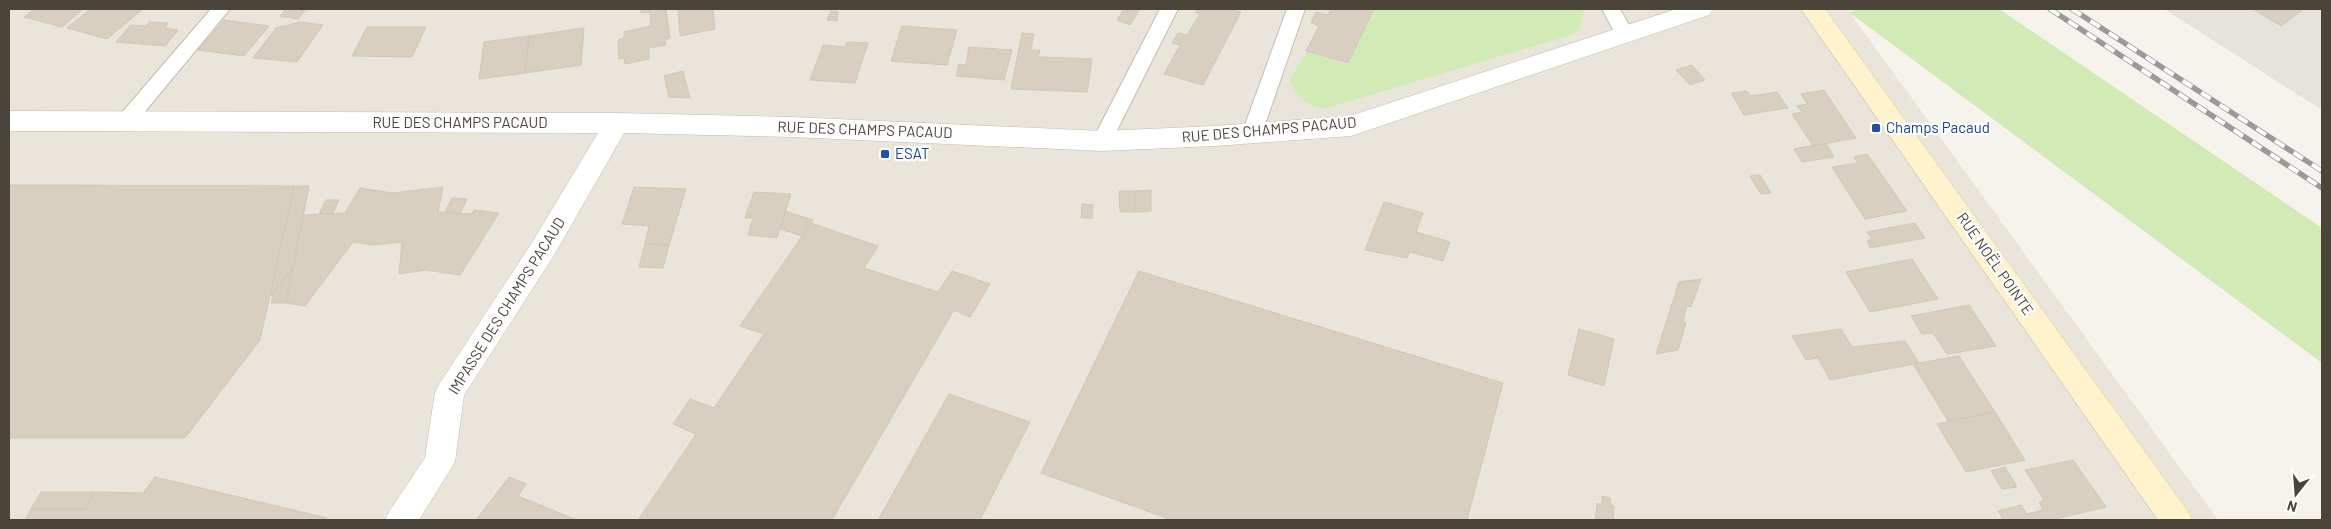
<svg xmlns="http://www.w3.org/2000/svg" width="2331" height="529" viewBox="0 0 2331 529" font-family="Barlow,sans-serif">
<rect width="100%" height="100%" fill="#f6f3ec"/>
<!-- residential -->
<path fill="#eae5da" d="M9,9H1851L1850,13L2218,520H9Z"/>
<!-- industrial -->
<path fill="#e6e2dd" d="M2164,9H2322V110Z"/>
<!-- green -->
<path fill="#d2eab5" d="M1374,9H1584L1580,27L1571,35L1323,109C1304,104 1297,97 1289,80L1307,52L1348,64Z
M1855,9H1999L2322,228V363L1850,13Z"/>
<!-- building -->
<path fill="#d8cfc1" stroke="#d3c7b4" d="M34,9H83L62,27L24,17Z
M90,9H143L107,39L67,28Z
M286,9H306L298,19L280,16Z
M641,9H666L670,38L665,40L666,45L649,48V59L625,64L624,58L619,59L618,40L624,38V32L651,26L650,12L641,13Z
M678,9H713L715,29L680,36Z
M1124,9H1140L1130,25L1117,20Z
M1198,9H1230L1241,12L1203,85L1164,74L1180,45L1172,43L1178,33L1187,35L1200,14L1196,13Z
M1331,9H1374L1348,63L1306,51L1319,26L1311,23L1316,12L1328,15Z
M2253,9H2304L2281,26Z
M831,11L838,12L837,21L827,20Z
M224,20L269,26L244,56L198,50Z
M149,22L168,23L165,28L178,30L165,46L116,42L131,25L146,26Z
M300,22L323,25L297,62L253,58L276,28Z
M902,26L957,30L947,65L891,61Z
M367,27H426L412,57L352,56Z
M584,28L581,65L525,73L529,36Z
M1022,33L1034,34L1031,50H1040L1038,57L1092,59L1087,92L1011,89Z
M529,36L525,73L479,79L484,42Z
M847,42L868,43L855,83L810,80L823,45L845,47Z
M969,47L1012,50L1004,80L956,76L959,64L966,65Z
M1692,65L1705,80L1690,85L1676,70Z
M683,71L690,98L669,97L664,76Z
M1824,90L1856,138L1813,146L1792,114L1802,112L1797,106L1807,104L1801,94Z
M1747,91L1751,96L1777,92L1788,108L1744,115L1731,93Z
M1826,143L1834,157L1802,162L1794,149Z
M1867,154L1907,211L1865,219L1832,167L1858,163L1854,157Z
M1760,175L1771,193L1761,194L1750,176Z
M9,185L294,186L260,340L185,438H9Z
M294,186H309L293,268L270,296Z
M443,187L438,212L472,214L474,210L499,213L460,275L426,270L399,274L402,242L373,245L353,242L305,306L286,303L303,215L345,213L360,188L392,193Z
M634,187L686,189L669,245L645,244L649,226L622,224Z
M1151,190V211L1135,212V191Z
M1119,191H1135V212H1120Z
M754,192L791,194L777,238L748,235L753,218H745Z
M452,198L467,199L460,213L445,212Z
M326,200H339L333,213L319,214Z
M1384,202L1423,213L1416,232L1450,242L1443,261L1410,252L1407,258L1365,250Z
M1082,204L1093,205L1092,218H1081Z
M785,211L813,220L802,236L780,229Z
M811,223L878,246L864,268L938,292L952,271L990,284L970,317L954,310L832,520H638L696,434L673,424L690,399L714,408L764,334L740,326Z
M1915,223L1925,238L1870,248L1867,241L1872,239L1867,232Z
M645,244L669,245L663,268L639,267Z
M1912,259L1938,299L1870,312L1846,272Z
M293,268L286,303H271L273,295H271Z
M1139,271L1503,383L1467,520H1172L1041,473Z
M1701,279L1691,307L1687,306L1683,321L1686,323L1678,350L1656,354L1679,282Z
M1969,305L1996,346L1947,354L1933,333L1922,334L1911,316Z
M1579,329L1614,339L1604,386L1568,375Z
M1841,329L1852,347L1905,341L1919,363L1830,380L1818,358L1806,360L1792,336Z
M1959,356L1995,412L1948,421L1913,364Z
M949,394L1030,422L980,520H878Z
M1995,412L2025,460L1966,472L1937,424Z
M2073,460L2106,507L2055,519L2056,520H2004L1998,511L2021,505L2027,514L2043,510L2039,502L2044,500L2025,470Z
M2005,467L2017,487L2002,489L1991,471Z
M155,477L327,518L326,520H25L31,509H85L94,492L143,493Z
M509,477L526,484L518,496L577,520H476Z
M41,492H94L85,509H31Z
M1602,496L1610,498L1611,505L1614,506L1613,520H1595L1597,503L1602,505Z"/>
<g fill="none" stroke-linecap="round" stroke-linejoin="round">
<defs>
<path id="lane" d="M211,9H230L133,126L126,128L119,126L116,121L119,116Z
M1160,9H1178L1109,146L1102,149L1095,146L1092,141Z
M1287,9H1305L1262,133L1259,138L1252,141L1245,138L1242,133Z
M1602,9H1620L1634,34L1632,39L1625,41L1618,39Z"/>
<path id="street" d="M1676,9H1713L1709,15L1351,136L1215,146L1102,151L792,137L624,133L553,257L464,395L455,462L419,520H385L390,510L425,458L435,392L440,383L533,241L598,133L9,131V111L617,113L792,117L1102,131L1215,126L1350,116Z"/>
<path id="secondary" d="M1801,9H1825L2187,510L2192,520H2158Z"/>
</defs>
<!-- lane casing -->
<use href="#lane" stroke="#c2bbae" stroke-width="2"/>
<!-- street casing -->
<use href="#street" stroke="#c2bbae" stroke-width="1"/>
<!-- secondary casing -->
<use href="#secondary" stroke="#d6c79b" stroke-width="1"/>
<!-- lane -->
<use href="#lane" fill="#fff" fill-rule="evenodd"/>
<!-- street -->
<use href="#street" fill="#fff" fill-rule="evenodd"/>
<!-- secondary -->
<use href="#secondary" fill="#fff3cd" fill-rule="evenodd"/>
<defs>
<path id="rail" d="M2050,9L2322,188
M2072,9L2322,171"/>
</defs>
<!-- rail casing -->
<use href="#rail" stroke="#9a9a9a" stroke-width="5.5"/>
<!-- rail -->
<use href="#rail" stroke="#fff" stroke-width="4" stroke-dasharray="11" stroke-linecap="butt"/>
</g>
<!-- markers -->
<g fill="#1a4fb4" stroke="#fff" stroke-width="2">
<rect x="1871" y="123" width="10" height="10" rx="2.5"/>
<rect x="880" y="149" width="10" height="10" rx="2.5"/>
</g>
<g text-anchor="middle" stroke-width="4.5" stroke-linejoin="round" paint-order="stroke">
<!-- street labels -->
<g font-size="15" fill="#4b4439" stroke="#fff">
<text x="460" y="128">RUE DES CHAMPS PACAUD</text>
<text transform="translate(865 130) rotate(2)" y="5">RUE DES CHAMPS PACAUD</text>
<text transform="translate(1269 130) rotate(-5)" y="5">RUE DES CHAMPS PACAUD</text>
<text transform="translate(1995 264) rotate(55)" y="5">RUE NOËL POINTE</text>
<text transform="translate(507 306) rotate(-58)" y="5">IMPASSE DES CHAMPS PACAUD</text>
</g>
<!-- transit labels -->
<g font-size="15" fill="#164399" stroke="#fff" text-anchor="start">
<text x="1886" y="133">Champs Pacaud</text>
<text x="895" y="159">ESAT</text>
</g>
</g>
<!-- border -->
<rect width="2331" height="529" fill="none" stroke="#4b4439" stroke-width="20"/>
<!-- north arrow -->
<g transform="translate(2296 494) rotate(197)" stroke="#ffffff" stroke-width="4" paint-order="stroke">
<path d="M0-4L9 19L0 12L-9 19Z" fill="#4b4439"/>
<text y="-8" font-size="14" font-weight="bold" text-anchor="middle" fill="#4b4439">N</text>
</g>
</svg>
